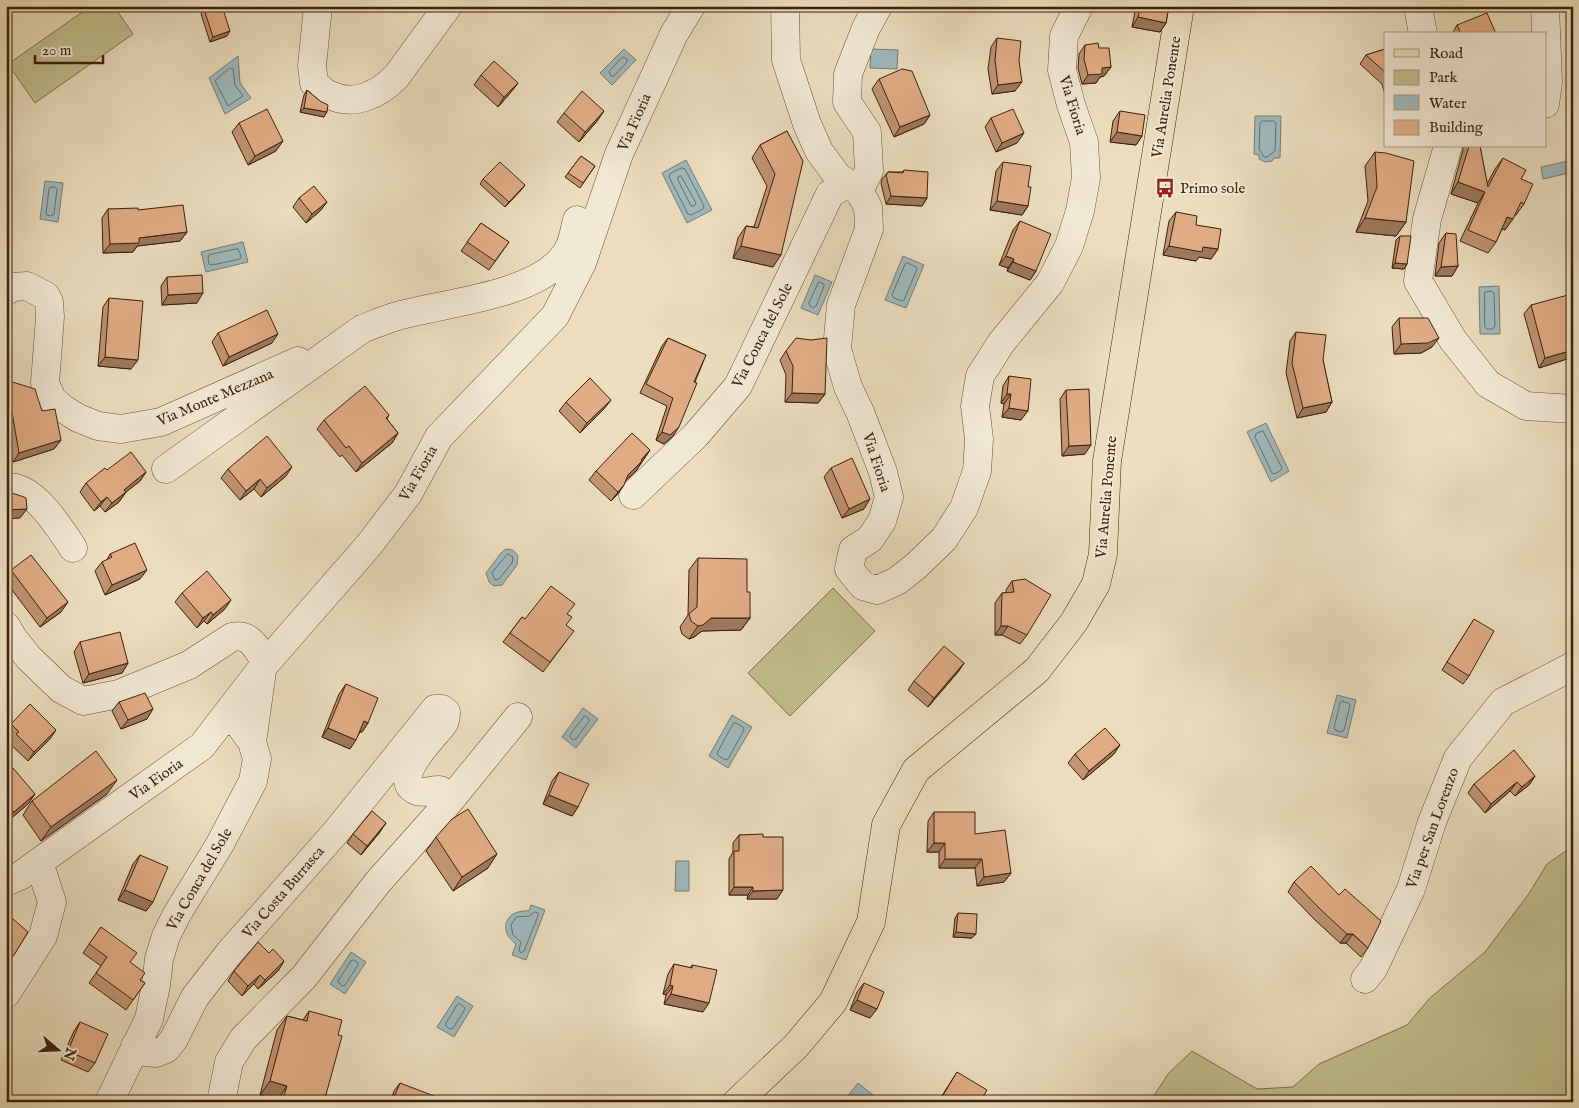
<svg xmlns="http://www.w3.org/2000/svg" width="1579" height="1108" viewBox="0 0 1579 1108" font-family="'IM FELL English',serif">
<rect width="100%" height="100%" fill="#ebddbe"/>
<filter id="stains"><feTurbulence type="fractalNoise" baseFrequency=".004" numOctaves="4"/><feColorMatrix values="0 0 0 0 .2 0 0 0 0 .09 0 0 0 0 .02 0 0 0 .5 -.17"/></filter>
<radialGradient id="worn" r=".72"><stop offset=".6" stop-color="#630" stop-opacity="0"/><stop offset="1" stop-color="#630" stop-opacity=".3"/></radialGradient>
<!-- green -->
<path fill="#c0be8c" stroke="#7f6f4a" d="M91,6H114L133,34L35,103L8,64Z
M833,588L875,631L790,716L748,673Z
M1573,846V1102H1150L1168,1074L1192,1051L1257,1089L1293,1087L1319,1064L1407,1025L1430,998L1485,952L1528,895L1547,864Z"/>
<!-- water -->
<path fill="#9eb9bc" stroke="#787c74" d="M624,49L636,60L612,85L600,73Z
M871,49L898,50L897,69L870,68Z
M238,56L240,83L251,98L225,114L209,78Z
M1255,116H1281L1280,158H1274L1272,161L1265,162L1259,159V155L1254,154Z
M686,160L712,210L687,223L662,173Z
M1573,160V172L1543,179L1541,167Z
M45,181L63,183L58,222L40,219Z
M243,242L248,262L206,272L201,252Z
M903,256L924,265L906,308L885,300Z
M815,275L832,282L818,315L801,308Z
M1499,286L1500,334H1480L1479,287Z
M1266,423L1289,471L1271,482L1247,432Z
M506,549L513,550L518,556L517,565L502,585L494,586L489,582L486,573L501,553Z
M1337,695L1356,700L1347,738L1327,733Z
M583,708L598,719L576,748L562,737Z
M732,715L752,727L728,768L709,756Z
M676,861H689V891H675Z
M531,905L545,910L526,960L512,955L516,944C497,930 506,909 529,911Z
M351,952L366,962L345,994L330,984Z
M457,996L473,1006L454,1037L437,1027Z
M858,1083L873,1095L867,1102H843Z"/>
<g fill="none" stroke-linecap="round" stroke-linejoin="round">
<!-- shore -->
<path stroke="#6e6c62" stroke-width="1" d="M623,57L627,59V62L614,76H611L609,72Z
M230,68L233,69L235,85L243,96L228,106L215,81Z
M1262,121H1274L1276,123L1275,151L1267,157H1264L1259,149L1260,123Z
M682,168L685,169L704,206L703,209L691,215L688,214L669,177L670,174Z
M681,176L696,203L694,206H691L678,180V177Z
M51,187H55L57,189L54,214L51,216L47,215L46,213L49,189Z
M238,249L241,256L240,259L212,265L209,264L208,258L209,255Z
M908,263L916,267L917,269L904,300L902,301L894,298L892,295L905,264Z
M819,282L824,284V286L816,306L813,308L810,306L809,303Z
M1485,292L1492,291L1494,293L1495,326L1493,329H1487L1485,327Z
M1263,431L1282,468L1281,470L1275,474L1272,473L1255,437L1256,434Z
M508,554L513,557L512,563L499,579L495,580L492,573Z
M1342,701L1348,703L1350,705L1344,730L1341,732L1335,730L1334,728L1340,703Z
M585,716L589,719V721L576,739L573,740L570,737V735Z
M736,723L743,727L744,730L728,759L725,760L718,755L717,753L733,724Z
M535,912L538,913V916L524,951L521,953L519,950L521,942L513,935L511,925L516,917L529,916Z
M354,960L358,963V965L345,985L342,986L339,983L338,981L351,961Z
M460,1004L464,1007L465,1009L453,1028L450,1029L446,1026V1023L457,1005Z"/>
<defs>
<path id="minor" d="M318,6L312,66L314,83C319,87 324,93 330,95C354,107 379,94 396,77L448,6
M785,6L786,60L807,124L819,151L838,177L859,191L868,207L869,229L841,305L837,349L848,387L860,412L883,472L889,497L882,521L870,539L853,550L849,569L863,586L877,590L897,581L916,566L944,539L964,508L977,471L979,439L975,406L980,376L1001,343L1050,283L1069,246L1080,211L1086,178L1084,142L1071,105L1062,70L1064,36L1079,6
M1418,6L1423,34
M1545,6L1548,82L1545,104
M1448,146L1427,219L1418,281L1453,340L1488,384L1526,406L1573,409
M859,191L869,171L867,132L847,102L848,74L866,28L878,6
M6,291L14,287L27,286L46,296L49,302L50,317L45,383L52,399L62,408L78,418L98,426L121,429L161,422L298,361
M166,469L362,329C373,325 384,320 394,317C441,303 527,297 560,261C572,249 573,236 577,220
M6,488C32,482 61,530 73,548
M633,495L696,435L738,386L830,194L848,183
M6,626L13,638L29,658L61,689L83,701L119,694L189,665L232,637C251,633 257,649 266,663
M252,742L262,671
M6,882L20,876L39,862L202,746L266,663L369,545L408,494L439,437L555,316L582,263L619,154L674,34L691,6
M1365,979L1373,969L1411,889L1432,822L1458,758L1503,702L1573,666
M6,994L43,936L52,902L39,862
M135,1046L145,1052L156,1053L166,1049L174,1039L195,997L230,952L336,832L435,709H442L446,712C446,716 446,719 444,723C436,735 388,779 417,791C424,794 433,789 440,790C446,795 444,803 443,809
M109,1102L149,1019L156,985L159,959L166,936L177,914L220,844L253,781L257,759L252,742L238,723L224,718
M221,1102L229,1062L243,1039L304,977L378,882L443,809L518,717"/>
<path id="major" d="M737,1102L796,1046L833,1002L871,922L886,825L916,770L1037,670L1074,622L1096,584L1103,554L1107,461L1180,6"/>
</defs>
<!-- minor casing -->
<use href="#minor" stroke="#694f36" stroke-width="29"/>
<!-- major casing -->
<use href="#major" stroke="#3e2009" stroke-width="29"/>
<!-- minor -->
<use href="#minor" stroke="#f2e9d5" stroke-width="28"/>
<!-- major -->
<use href="#major" stroke="#ebddbe" stroke-width="28"/>
</g>
<!-- wall -->
<path fill="#c19472" stroke="#3e2009" d="M1136,6H1169L1166,23L1160,32L1132,27Z
M204,9L227,36L210,42L201,14Z
M1457,25L1496,34H1452Z
M997,38L1015,91L992,94L988,69L991,47Z
M1085,45L1099,48L1111,67L1104,76L1100,77L1096,83L1082,84L1078,68L1079,54Z
M1385,49V95L1382,84L1360,64L1366,55Z
M481,75L518,83L511,92L498,107L474,85Z
M1573,78V110L1567,87Z
M879,79L930,115L924,124L894,137L872,89Z
M307,90L320,101L324,117L300,112L304,95Z
M1120,111L1142,136L1136,145L1110,142L1113,121Z
M564,113L598,120L579,142L557,122Z
M991,118L1017,143L996,152L985,127Z
M239,123L276,151L248,165L232,132Z
M787,131L773,267L733,258L738,238L746,226L754,227L767,186L752,158L760,145Z
M1463,146H1480L1487,184L1495,169L1503,158L1521,179L1524,204L1516,215H1515L1505,230L1502,229L1496,242L1488,253L1460,241L1478,203L1451,194L1463,150Z
M1375,152L1406,222L1396,236L1356,232L1368,201L1365,166Z
M581,156L595,166L580,188L565,177Z
M1003,162L1028,187V206L1022,215L990,210L996,171Z
M904,170L927,198L922,206L886,204L881,183L882,179L888,172H902Z
M483,179L522,189L505,207L480,184Z
M299,198L327,202L320,211L306,223L293,207Z
M108,209L138,210L187,232L180,241L137,246L133,252L103,253L102,218Z
M1176,212L1196,225L1218,249L1211,259L1199,257L1196,261L1163,255L1169,221Z
M1020,221L1036,271L1030,280L1007,271L1008,268L999,265L1013,230Z
M481,223L509,242L489,270L461,251Z
M1446,233L1458,266L1452,276H1435L1439,243Z
M1400,236L1407,264L1404,269L1392,268L1396,240Z
M167,277L197,303L162,305L161,286Z
M109,298L131,369L98,366L103,307Z
M1531,305L1573,311V357L1539,368L1524,314Z
M1399,318L1432,347L1421,353L1394,354L1392,327Z
M1296,332L1323,360L1332,402L1326,412L1297,418L1286,373L1290,341Z
M218,333L272,343L223,366L212,342Z
M668,338L706,355L673,436L664,444L656,440L667,406L640,393L662,346Z
M786,351L825,394L818,403L785,402L786,375L780,360Z
M1009,376L1021,420L1002,417L1004,404L1001,403L1003,386Z
M6,380L61,440L54,449L13,462L6,425Z
M1066,390L1085,454L1062,456L1060,399Z
M566,402L604,409L580,433L559,411Z
M389,415L387,419L398,433L392,443L356,472L342,455L340,457L317,429L324,420Z
M650,450L636,471L626,480L618,494L611,501L589,480L596,471Z
M831,468L864,509L842,518L824,477Z
M228,469L286,476L261,497L254,489L240,500L221,478Z
M107,470L146,472L140,481L126,492L119,502L105,512L100,506L94,511L80,492L86,483Z
M110,554L140,579L105,595L95,571L102,562L107,560Z
M698,558L747,592L750,618L741,630L702,631L694,637L689,639L682,634L680,627L688,615L689,570Z
M11,570L61,612L40,627L6,582V576Z
M1012,581L1027,635L1020,644L1002,635H995V603L1002,593H1006V590Z
M182,593L225,609L207,624L204,621L197,628L175,602Z
M568,614L566,626L567,640L543,672L503,642L522,617L525,619Z
M1474,619L1469,676L1463,684L1442,670Z
M80,642L128,663L122,673L83,683L74,652Z
M964,663L958,672L928,707L908,690L914,681Z
M346,684L368,723L362,732H360L350,749L322,737L339,694Z
M119,702L147,719L121,729L112,711Z
M11,724L50,739L28,761L10,744L12,741L6,735V731Z
M1075,754H1114L1083,780L1068,763Z
M559,772L578,807L572,816L543,804L552,781Z
M6,774L35,794L28,804L7,822L6,821Z
M1535,776L1529,785L1515,796L1510,791L1485,813L1468,793L1474,784Z
M107,794L41,841L23,815L32,801Z
M934,812L975,834L1011,873L1004,882L977,886L975,868H939V852H927L928,821Z
M380,832L361,855L347,843L353,834Z
M739,835L763,837L777,899H747L748,895H729V859L733,852V843Z
M436,837L488,868L453,891L426,851Z
M140,855L153,902L146,911L118,900L133,864Z
M1294,882L1368,948L1361,957L1346,943H1340L1314,919L1288,892Z
M958,913L972,938L953,937L955,918Z
M101,927L130,962L140,980L145,983L126,1010L89,983L101,966L83,953Z
M284,961L278,971L258,989L254,984L242,996L228,981L234,971Z
M674,964L690,968L692,965L703,1012L664,1004L666,995L663,994L668,974Z
M864,983L870,1018L850,1010L857,992Z
M309,1011L338,1035L324,1102H276L277,1100L260,1095L277,1030L287,1016L303,1020Z
M80,1022L95,1063L88,1072L61,1060L74,1031Z
M957,1072L980,1102H938Z
M400,1083L431,1102H390L394,1091Z"/>
<!-- shaded-wall -->
<path fill="#9d785d" stroke="#3e2009" d="M1138,17L1166,23L1160,32L1132,27Z
M230,31L227,36L210,42L213,37Z
M1111,67L1104,76L1100,77L1096,83L1082,84L1088,75L1102,68Z
M1022,82L1015,91L992,94L998,85Z
M518,83L511,92L498,107L504,97Z
M304,108L327,112L324,117L300,112Z
M604,111L598,120L579,142L585,132Z
M930,115L924,124L894,137L900,127Z
M1117,132L1142,136L1136,145L1110,142Z
M1024,133L1017,143L996,152L1002,143Z
M283,141L276,151L248,165L255,156Z
M1458,182L1485,192L1478,203L1451,194Z
M525,185L522,189L505,207L509,202Z
M891,196L927,198L922,206L886,204Z
M997,201L1028,206L1022,215L990,210Z
M327,202L320,211L306,223L312,214Z
M1507,217L1513,219L1505,230L1500,228Z
M1365,218L1406,222L1396,236L1356,232Z
M187,232L180,241L137,246L133,252L103,253L110,244L139,238Z
M741,246L781,255L773,267L733,258Z
M1169,246L1203,247L1218,249L1211,259L1199,257L1196,261L1163,255Z
M1006,256L1014,259L1008,268L999,265Z
M1013,262L1036,271L1030,280L1007,271Z
M1395,263L1407,264L1404,269L1392,268Z
M1458,266L1452,276H1435L1441,267Z
M203,293L197,303L162,305L168,295Z
M278,334L272,343L223,366L229,357Z
M1439,338L1432,347L1421,353L1394,354L1401,344Z
M1573,350V357L1539,368L1545,358Z
M105,357L138,360L131,369L98,366Z
M792,393L825,394L818,403L785,402Z
M1007,394H1011L1004,404L1001,403Z
M611,400L604,409L580,433L587,423Z
M1332,402L1326,412L1297,418L1303,408Z
M1009,408L1028,411L1021,420L1002,417Z
M6,411L12,412L6,421Z
M679,427L673,436L664,444L656,440L662,432Z
M398,433L392,443L356,472L362,463Z
M61,440L54,449L13,462L19,453Z
M1091,445L1085,454L1062,456L1069,446Z
M650,450L643,460L634,469L641,460Z
M642,461L636,471L622,484L628,475Z
M292,467L286,476L261,497L267,488Z
M146,472L140,481L117,499L124,490Z
M260,479L254,489L240,500L246,491Z
M624,485L618,494L611,501L618,492Z
M126,492L119,502L105,512L112,503Z
M107,497L100,506L94,511L101,502Z
M870,499L864,509L842,518L849,509Z
M27,509L20,518L6,519V510Z
M147,570L140,579L105,595L112,585Z
M231,600L225,609L207,624L213,615Z
M68,602L61,612L40,627L47,618Z
M211,612L204,621L197,628L203,618Z
M711,618H750L741,630L702,631L694,637L689,639L698,626Z
M1001,626H1008L1002,635H995Z
M128,663L122,673L83,683L89,674Z
M964,663L958,672L928,707L934,698Z
M153,709L147,719L121,729L128,720Z
M364,721L368,723L362,732L357,731Z
M328,728L356,740L350,749L322,737Z
M56,730L50,739L28,761L34,752Z
M1120,745L1114,754L1083,780L1089,771Z
M1535,776L1529,785L1515,796L1522,787Z
M117,780L107,794L41,841L51,827Z
M1517,782L1510,791L1485,813L1491,804Z
M35,794L28,804L7,822L14,812Z
M549,795L578,807L572,816L543,804Z
M386,823L380,832L361,855L367,846Z
M934,843H945L939,852H927Z
M497,854L488,868L453,891L462,877Z
M945,859H982L975,868H939Z
M1011,873L1004,882L977,886L984,877Z
M734,887H753L748,895H729Z
M125,890L153,902L146,911L118,900Z
M783,890L777,899H747L753,891Z
M956,932L976,934L972,938L953,937Z
M1347,934H1353L1346,943H1340Z
M284,961L278,971L258,989L265,980Z
M260,975L254,984L242,996L248,986Z
M670,985L673,986L666,995L663,994Z
M671,994L709,1003L703,1012L664,1004Z
M857,1000L877,1009L870,1018L850,1010Z
M270,1081L287,1086L277,1100L260,1095Z"/>
<!-- building -->
<path fill="#e0ac85" stroke="#3e2009" d="M213,6H222L230,31L213,37L204,9Z
M1141,6H1169L1166,23L1138,17Z
M1487,13L1496,34H1461L1457,25Z
M997,38L1021,41L1019,61L1022,82L998,85L995,60Z
M1098,43L1099,48H1109L1111,67L1102,68V74L1088,75L1084,59L1085,45Z
M1385,49V72L1366,55Z
M494,61L518,83L504,97L481,75Z
M902,69L912,71L930,115L900,127L879,79Z
M307,90L320,101L328,105L327,112L304,108Z
M582,91L604,111L585,132L564,113Z
M267,109L283,141L255,156L239,123Z
M1013,109L1024,133L1002,143L991,118Z
M1120,111L1145,115L1142,136L1117,132Z
M787,131L803,161L781,255L741,246L746,226L758,228L775,174L760,145Z
M1469,146H1480L1488,187L1503,158L1526,170L1521,179L1533,184L1524,204L1521,202L1513,219L1507,217L1496,242L1468,230L1485,192L1458,182Z
M1375,152L1386,153L1414,161L1406,222L1365,218L1377,187Z
M581,156L595,166L583,183L568,173Z
M500,162L525,185L509,202L483,179Z
M1003,162L1031,166L1028,187H1031L1028,206L997,201Z
M904,170L928,172L927,198L891,196L886,175L888,172L903,173Z
M314,186L327,202L312,214L299,198Z
M183,205L187,232L139,238V243L110,244L108,209L138,208V210Z
M1176,212L1197,216L1196,225L1221,229L1218,249L1203,247L1202,252L1169,246Z
M1020,221L1051,234L1036,271L1013,262L1014,259L1006,256Z
M481,223L509,242L495,261L467,242Z
M1446,233L1456,234L1458,266L1441,267Z
M1400,236H1411L1407,264L1395,263Z
M202,275L203,293L168,295L167,277Z
M1568,295L1573,311V350L1545,358L1531,305Z
M109,298L143,301L138,360L105,357Z
M267,310L278,334L229,357L218,333Z
M1399,318H1428L1439,338L1428,343L1401,344Z
M1296,332L1326,335L1323,360L1332,402L1303,408L1292,363Z
M668,338L706,355L694,382L697,383L679,427L670,435L662,432L673,398L646,384Z
M796,338L811,340L827,338L825,394L792,393L793,366L786,351Z
M1009,376L1031,379L1028,411L1009,408L1011,394H1007Z
M590,378L611,400L587,423L566,402Z
M6,380L35,389L42,411L55,409L61,440L19,453L12,412L6,411Z
M365,386L389,415L386,418L398,433L362,463L349,446L346,448L324,420Z
M1089,389L1091,445L1069,446L1066,390Z
M632,433L650,450L641,460L642,461L628,475L624,485L618,492L596,471Z
M267,436L292,467L267,488L260,479L246,491L228,469Z
M131,452L146,472L124,490L126,492L112,503L107,497L101,502L86,483L105,468L107,470Z
M852,458L870,499L849,509L831,468Z
M6,491L24,497L26,498L27,509L6,510Z
M135,543L147,570L112,585L102,562L112,557L110,554Z
M31,555L68,602L47,618L11,570Z
M698,558L747,559V592H750V618H711L703,625L698,626L691,621L689,614L697,607Z
M207,571L231,600L213,615L211,612L203,618L182,593Z
M1025,579L1051,595L1027,635L1008,626H1001L1002,593L1014,592L1012,581Z
M551,586L575,604L567,614L572,617L566,625L574,631L550,662L510,633L522,617L525,619Z
M1474,619L1494,631L1469,676L1447,662Z
M120,632L128,663L89,674L80,642Z
M944,646L964,663L934,698L914,681Z
M346,684L378,698L368,723L364,721L356,740L328,728Z
M145,693L153,709L128,720L119,702Z
M30,704L56,730L34,752L16,734L19,732L11,724Z
M1105,728L1120,745L1089,771L1075,754Z
M1514,750L1535,776L1522,787L1517,782L1491,804L1474,784Z
M96,751L117,780L51,827L32,801Z
M13,768L35,794L14,812L6,804V774Z
M559,772L589,784L578,807L549,795Z
M468,809L497,854L462,877L436,837L452,819Z
M372,811L386,823L367,846L353,834Z
M934,812H975V834L1005,830L1011,873L984,877L982,859H945V843H934Z
M763,834V837H783V890L753,891V887H734V851H739V835Z
M140,855L168,867L153,902L125,890Z
M1311,866L1339,895L1345,889L1381,921L1368,948L1353,934H1347L1320,909L1294,882Z
M6,913L28,932L14,955L6,963Z
M958,913L977,914L976,934L956,932Z
M101,927L137,953L130,962L145,973L140,980L145,983L133,1000L96,973L107,957L89,944Z
M258,942L269,953L273,949L284,961L265,980L260,975L248,986L234,971Z
M674,964L692,968V965L717,970L709,1003L671,994L673,986L670,985Z
M864,983L884,992L877,1009L857,1000Z
M309,1011L342,1020L338,1035L342,1036L324,1102H282L287,1086L270,1081L287,1016L307,1021Z
M80,1022L108,1034L95,1063L68,1051Z
M957,1072L987,1090L980,1102H939Z
M400,1083L434,1096L431,1102H392Z
M371,1099L378,1102H370Z"/>
<!-- icons -->
<defs>
<symbol id="bus-bare" viewBox="-9 -9 18 18"><path d="M-5-6H5V4H4V6H2V4H-2V6H-4V4H-5ZM-3.5-4V0h7V-4ZM-3.5 1.2v1.5H-2V1.2ZM2 1.2v1.5H3.5V1.2Z" fill="#8f2418" stroke="#f2e9d5" stroke-width="2.5" paint-order="stroke"/></symbol>
</defs>
<g fill-rule="evenodd">
<use href="#bus-bare" x="1151" y="174" width="28" height="28"/>
</g>
<g text-anchor="middle" stroke-width="4" stroke-linejoin="round" paint-order="stroke">
<!-- street labels -->
<g font-size="15" fill="#3e2009" stroke="#f2e9d5">
<text transform="translate(1166 97) rotate(-81)" y="5">Via Aurelia Ponente</text>
<text transform="translate(1073 105) rotate(73)" y="5">Via Fioria</text>
<text transform="translate(634 122) rotate(-66)" y="5">Via Fioria</text>
<text transform="translate(762 335) rotate(-63)" y="5">Via Conca del Sole</text>
<text transform="translate(215 397) rotate(-23)" y="5">Via Monte Mezzana</text>
<text transform="translate(877 462) rotate(72)" y="5">Via Fioria</text>
<text transform="translate(418 473) rotate(-60)" y="5">Via Fioria</text>
<text transform="translate(1106 497) rotate(-85)" y="5">Via Aurelia Ponente</text>
<text transform="translate(156 779) rotate(-35)" y="5">Via Fioria</text>
<text transform="translate(1432 828) rotate(-70)" y="5">Via per San Lorenzo</text>
<text transform="translate(199 879) rotate(-60)" y="5">Via Conca del Sole</text>
<text transform="translate(283 892) rotate(-49)" y="5">Via Costa Burrasca</text>
</g>
<!-- poi labels -->
<g font-size="15" fill="#3e2009" stroke="#f2e9d5" text-anchor="start">
<text x="1180" y="193">Primo sole</text>
</g>
</g>
<!-- margin -->
<rect width="1579" height="1108" fill="none" stroke="#ebddbe" stroke-width="25"/>
<rect x="8" y="8" width="1564" height="1093" fill="none" stroke="#3e2009" stroke-width="2.5"/>
<rect x="12" y="12" width="1554" height="1083" fill="none" stroke="#3e2009"/>
<!-- legend -->
<rect x="1384" y="32" width="162" height="115" fill="#f2e9d5" stroke="#aa9983"/>
<rect x="1394" y="49" width="25" height="8" fill="#ebddbe" stroke="#aa9983"/>
<text x="1429" y="58" font-size="15" fill="#3e2009">Road</text>
<rect x="1394" y="70" width="25" height="15" fill="#c0be8c" stroke="#aa9983"/>
<text x="1429" y="82" font-size="15" fill="#3e2009">Park</text>
<rect x="1394" y="95" width="25" height="15" fill="#9eb9bc" stroke="#aa9983"/>
<text x="1429" y="108" font-size="15" fill="#3e2009">Water</text>
<rect x="1394" y="120" width="25" height="15" fill="#e0ac85" stroke="#aa9983"/>
<text x="1429" y="132" font-size="15" fill="#3e2009">Building</text>
<!-- north arrow -->
<g transform="translate(58 1050) rotate(109)" stroke="#f2e9d5" stroke-width="4" paint-order="stroke">
<path d="M0-4L9 19L0 12L-9 19Z" fill="#3e2009"/>
<text y="-8" font-size="14" font-weight="bold" text-anchor="middle" fill="#3e2009">N</text>
</g>
<!-- scale -->
<path d="M35 55v8h68v-8" fill="none" stroke="#3e2009" stroke-width="2.5"/>
<text x="42" y="55" font-size="15" fill="#3e2009" stroke="#f2e9d5" stroke-width="4" paint-order="stroke">20 m</text>
<rect width="100%" height="100%" filter="url(#stains)"/>
<rect width="100%" height="100%" fill="url(#worn)"/>
</svg>
